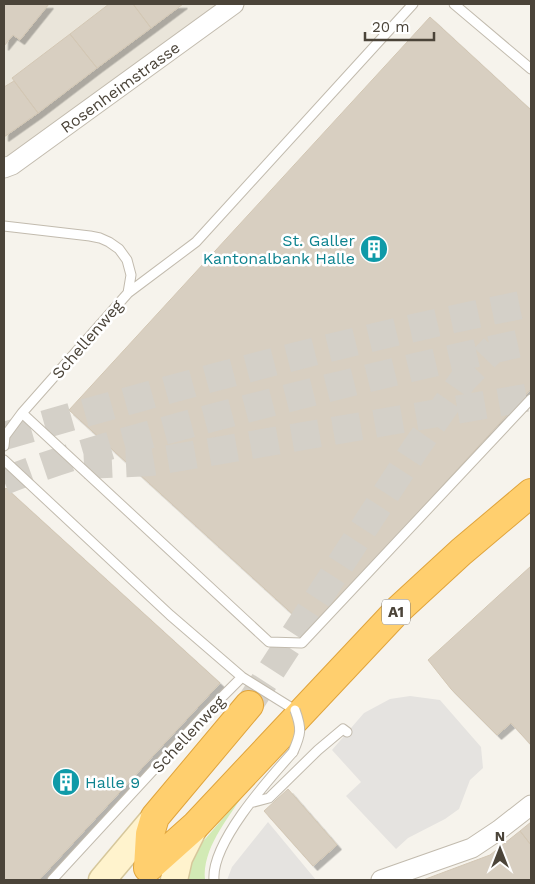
<svg xmlns="http://www.w3.org/2000/svg" width="535" height="884" viewBox="0 0 535 884" font-family="'Work Sans',sans-serif">
<defs>
<filter id="shadow"><feDropShadow dx="4.5" dy="4.5" stdDeviation="0" flood-color="#0004"/></filter>
</defs>
<rect width="100%" height="100%" fill="#f6f3ec"/>
<!-- residential -->
<path fill="#eae5da" d="M4,4H240L4,168Z"/>
<!-- green -->
<path fill="#d2eab5" d="M243,795C227,820 202,849 205,880H183L194,852Z"/>
<!-- parking -->
<path fill="#e5e3e0" d="M410,696L440,700L481,747L483,768L470,780L459,809L445,819L408,838L396,849L346,796L361,782L332,750L364,713L390,699Z
M268,822L316,880H227L232,867Z"/>
<!-- building -->
<path fill="#d8cfc1" stroke="#d3c7b4" filter="url(#shadow)" d="M4,4H49L20,40L13,35L4,46Z
M109,4H133L151,28L97,68L70,34Z
M133,4H183L151,28Z
M430,17L531,110V389L310,630L69,410Z
M70,34L97,68L38,113L12,78Z
M14,81L38,113L4,137V87Z
M6,488L220,683L39,880H4V491Z
M531,566V745L511,723L497,735L451,689L428,660Z
M288,789L337,845L313,866L264,811Z
M531,822V845L520,831Z
M520,831L531,845V880H423L490,855Z"/>
<g fill="none" stroke-linecap="round" stroke-linejoin="round">
<!-- motorway-tunnel -->
<path stroke="#d4d0c8" stroke-width="28" stroke-dasharray="28 14" stroke-linecap="butt" d="M4,436C178,386 353,338 531,303
M84,465L152,462L531,397
M4,481C67,456 134,439 200,421C309,392 420,365 531,341
M249,705L415,449L463,380L494,348"/>
<defs>
<path id="service" d="M454,4L531,69
M4,226L90,236L100,238L109,242L119,249L127,260L131,275L128,293L22,413L5,436L4,446
M128,293L196,242L413,4
M22,413L269,642L302,643L531,399
M4,460L170,615L242,677L295,710
M250,803L269,798L318,750L343,729L347,732
M52,880L204,715L242,677
M214,880C211,843 268,780 293,752"/>
<path id="minor" d="M4,168L12,165L234,4
M381,880L472,848L499,830L531,805"/>
<path id="secondary" d="M102,880L155,817
M174,880L179,858L194,828"/>
<path id="motorway" d="M148,868L195,826L398,610L461,552L531,493
M148,868L150,834L155,817L249,705"/>
</defs>
<!-- service casing -->
<use href="#service" stroke="#c2bbae" stroke-width="11"/>
<!-- minor casing -->
<use href="#minor" stroke="#c2bbae" stroke-width="21"/>
<!-- secondary casing -->
<use href="#secondary" stroke="#d6c79b" stroke-width="29"/>
<!-- motorway casing -->
<use href="#motorway" stroke="#e0a43c" stroke-width="30"/>
<!-- service -->
<use href="#service" stroke="#fff" stroke-width="9"/>
<!-- minor -->
<use href="#minor" stroke="#fff" stroke-width="19"/>
<!-- secondary -->
<use href="#secondary" stroke="#fff3cd" stroke-width="26"/>
<!-- motorway -->
<use href="#motorway" stroke="#ffcf6e" stroke-width="28"/>
<defs>
<path id="service-bridge" d="M293,752C301,734 302,729 295,710"/>
</defs>
<!-- service-bridge casing -->
<use href="#service-bridge" stroke="#c2bbae" stroke-width="11" stroke-linecap="butt"/>
<!-- service-bridge -->
<use href="#service-bridge" stroke="#fff" stroke-width="9"/>
</g>
<!-- icons -->
<defs>
<symbol id="building-disc" viewBox="-11 -11 22 22"><circle r="9.5" fill="#0f9aa8" stroke="#fff"/><path d="M-4-6H4V6H1V3H-1V6H-4ZM-2.5-4.3h1.7v1.8h-1.7ZM.8-4.3h1.7v1.8H.8ZM-2.5-1h1.7V.8h-1.7ZM.8-1h1.7V.8H.8Z" fill="#fff"/></symbol>
</defs>
<g fill-rule="evenodd">
<use href="#building-disc" x="358" y="233" width="32" height="32"/>
<use href="#building-disc" x="50" y="766" width="32" height="32"/>
</g>
<g text-anchor="middle" stroke-width="5" stroke-linejoin="round" paint-order="stroke">
<!-- shield labels -->
<rect fill="#fff" stroke="#817c74" stroke-width="1" x="382" y="599.5" width="28" height="25" rx="4"/>
<g font-size="15" font-weight="bold" fill="#4b4439">
<text x="396" y="617">A1</text>
</g>
<!-- street labels -->
<g font-size="16" fill="#4b4439" stroke="#fff">
<text transform="translate(120 87) rotate(-36)" y="6">Rosenheimstrasse</text>
<text transform="translate(87 339) rotate(-49)" y="6">Schellenweg</text>
<text transform="translate(188 734) rotate(-47)" y="6">Schellenweg</text>
</g>
<!-- culture labels -->
<g font-size="16" fill="#0d838f" stroke="#fff" text-anchor="end">
<text x="355" y="246">St. Galler<tspan x="355" dy="18">Kantonalbank Halle</tspan></text>
<text x="85" y="788" text-anchor="start">Halle 9</text>
</g>
</g>
<!-- border -->
<rect width="535" height="884" fill="none" stroke="#4b4439" stroke-width="10"/>
<!-- north arrow -->
<g transform="translate(500 849)" stroke="#ffffff" stroke-width="4" paint-order="stroke">
<path d="M0-4L9 19L0 12L-9 19Z" fill="#4b4439"/>
<text y="-8" font-size="14" font-weight="bold" text-anchor="middle" fill="#4b4439">N</text>
</g>
<!-- scale -->
<path d="M365 32v8h69v-8" fill="none" stroke="#4b4439" stroke-width="2.5"/>
<text x="372" y="32" font-size="15" fill="#4b4439" stroke="#ffffff" stroke-width="4" paint-order="stroke">20 m</text>
</svg>
